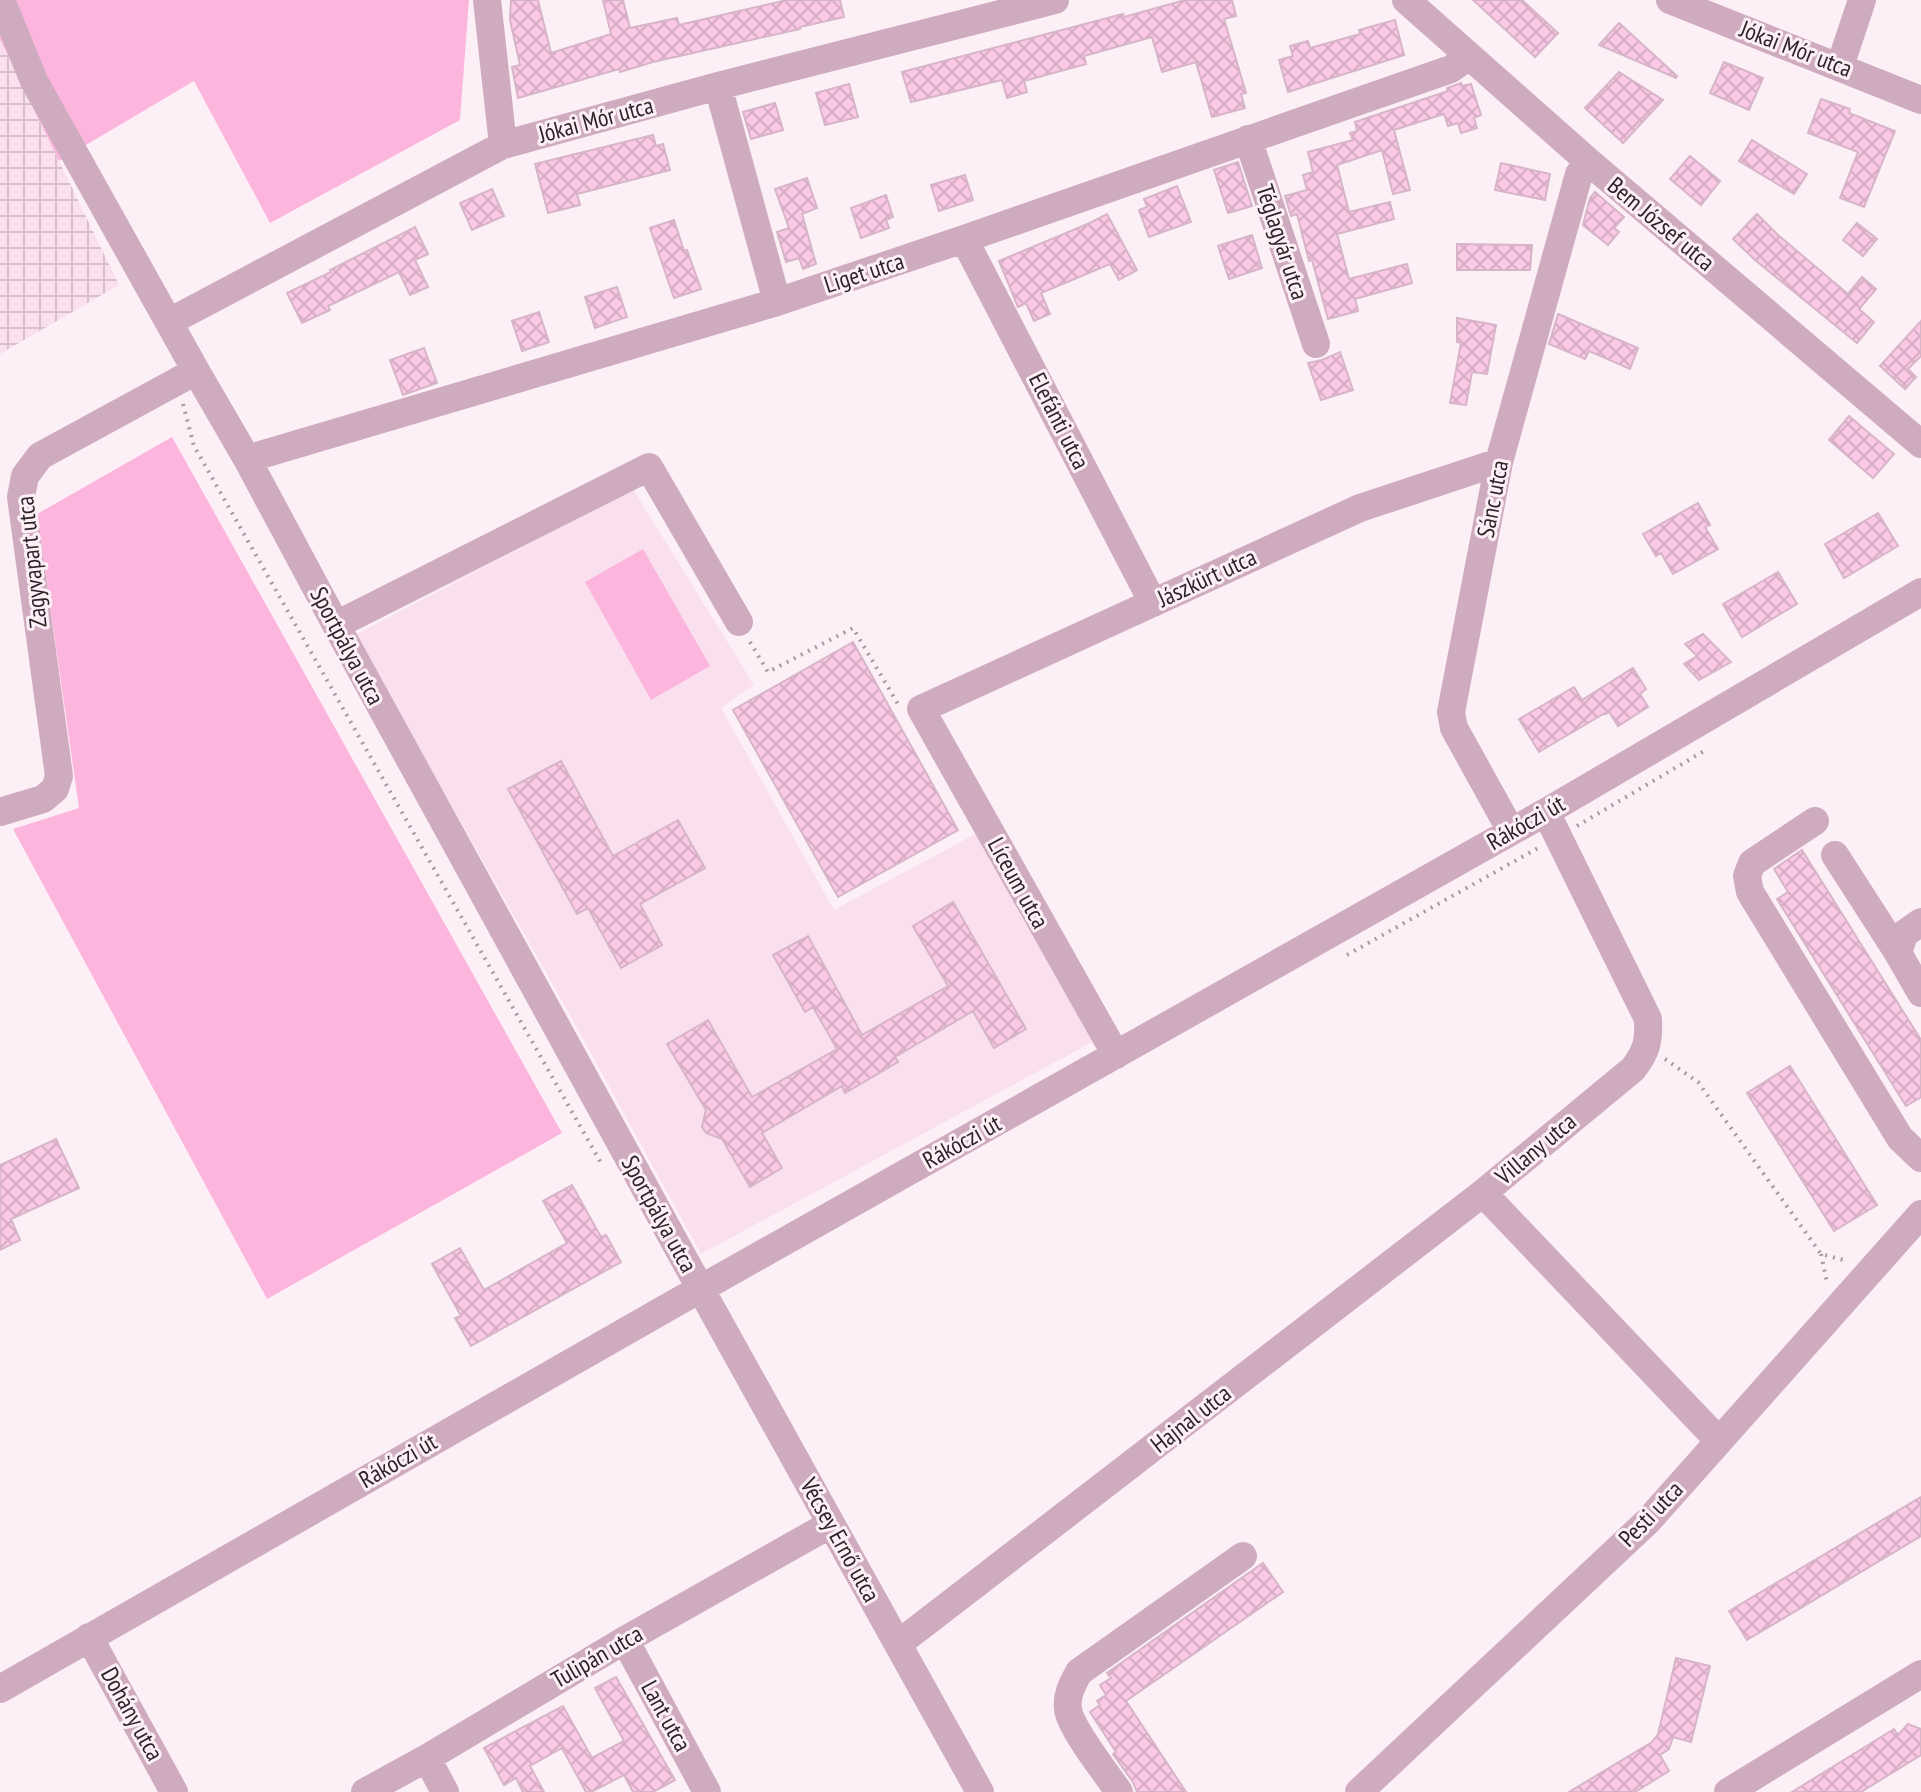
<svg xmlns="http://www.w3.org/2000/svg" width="1921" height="1792" viewBox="0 0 1921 1792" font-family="'PT Sans Narrow',sans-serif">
<defs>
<pattern id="industrial-grid" width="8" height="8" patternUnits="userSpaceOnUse" patternTransform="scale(2)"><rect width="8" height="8" fill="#fae0ee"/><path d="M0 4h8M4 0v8" fill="none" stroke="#d7c0cc"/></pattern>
<pattern id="building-cross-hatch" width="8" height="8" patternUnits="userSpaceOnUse" patternTransform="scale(2)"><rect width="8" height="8" fill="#fbc9e5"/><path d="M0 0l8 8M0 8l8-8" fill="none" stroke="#d7acc5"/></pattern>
</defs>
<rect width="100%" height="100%" fill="#fdeff6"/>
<!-- built -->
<path fill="#fae0ee" d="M633,489L754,685L721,708L834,910L979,832L1094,1041L701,1254L565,1006L355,635Z"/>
<!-- industrial -->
<path fill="url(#industrial-grid)" d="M0,39L119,285L0,354Z"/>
<!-- park -->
<path fill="#fcb6de" d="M0,0H469L460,120L270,223L194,81L59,161L0,39Z
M172,437L562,1133L267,1299L13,829L79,808L37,514Z
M643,549L710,666L651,700L585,582Z"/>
<!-- building -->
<path fill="url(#building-cross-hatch)" stroke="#d7b5c8" stroke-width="2" d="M511,0H538L551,53L611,34L603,0H623L630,28L677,18L679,25L787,0H840L844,17L800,27V29L653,62L620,72L619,69L518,98L512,67L520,65L510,20Z
M1185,0H1232L1236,16L1224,19L1246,93L1241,94L1245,108L1212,117L1196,62L1162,72L1152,37L1084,56L1086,64L1024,81L1027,92L1007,98L1002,80L911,102L902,72L1123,14L1124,17Z
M1473,0H1522L1558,33L1535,57Z
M1395,20L1404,55L1288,92L1279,60L1293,56L1290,46L1308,41L1310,48L1360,34L1359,30Z
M1619,23L1677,76L1676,78L1599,45Z
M1724,62L1763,78L1749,110L1710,93Z
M1619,72L1663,100L1623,143L1585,108Z
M1461,83L1462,86L1471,84L1481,115L1474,118L1477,128L1461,133L1458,123L1448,126L1444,114L1394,130L1410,190L1393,194L1382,150L1337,165L1349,212L1390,202L1394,219L1337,234L1349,279L1407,264L1412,283L1355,299L1358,311L1328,319L1312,260L1309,261L1297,214L1291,216L1285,196L1307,190L1303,175L1313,172L1308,152L1353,140L1350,133L1357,131L1355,122L1448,91L1447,88Z
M849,84L858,117L825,125L816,93Z
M1821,99L1850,109L1849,113L1895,131L1864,207L1840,198L1858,152L1808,133Z
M775,103L783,130L751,139L743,112Z
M653,135L656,146L663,144L670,170L577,194L580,205L548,213L535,164Z
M1752,140L1807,174L1794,194L1739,161Z
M1690,156L1720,181L1701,205L1670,179Z
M1238,162L1252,206L1228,213L1214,170Z
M1501,163L1550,174L1545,200L1495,190Z
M965,175L973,200L939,211L931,185Z
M807,178L817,208L802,214L816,264L803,269L799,258L786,262L777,232L789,228L775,189Z
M1177,186L1191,222L1149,237L1139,210L1147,207L1144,199Z
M492,189L504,216L472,230L460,203Z
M1595,192L1624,217L1614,228L1619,232L1608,245L1583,225L1590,198Z
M886,195L893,217L886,220L889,228L861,238L851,208Z
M1107,214L1137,270L1119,280L1110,264L1041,293L1050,314L1034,321L1026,303L1018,307L999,261L1090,223Z
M1757,214L1778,235L1848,294L1862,277L1876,289L1859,309L1874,322L1857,343L1755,260L1733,239Z
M674,220L684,251L687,250L701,289L674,298L650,228Z
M1857,223L1877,239L1863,256L1843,240Z
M415,227L428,254L415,260L428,287L410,295L399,272L328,306L330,310L302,323L287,293L331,272L330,270Z
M1252,235L1262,268L1229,279L1218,246Z
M1457,244L1532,245L1530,270H1457Z
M617,287L627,317L595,328L585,297Z
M539,312L549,342L522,351L512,321Z
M1558,314L1638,348L1630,369L1589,351L1585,359L1549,344Z
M1457,318L1496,325L1487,374L1472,372L1466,405L1450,403L1461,343L1457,342Z
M1921,321V356L1908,369L1916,377L1905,389L1880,366Z
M424,348L437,383L403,395L390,360Z
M1340,352L1353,390L1321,400L1308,363L1322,360Z
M1849,416L1894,454L1873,478L1829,440Z
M1698,503L1710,525L1705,527L1718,549L1673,574L1661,553L1656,556L1643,534Z
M1878,513L1898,546L1844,578L1825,544Z
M1778,572L1797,604L1742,637L1723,604Z
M1703,634L1731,662L1699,680L1684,664L1697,656L1685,644Z
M853,642L958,830L838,897L733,710Z
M1633,668L1646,689L1640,694L1648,707L1618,726L1609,712L1606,714L1605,713L1539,752L1519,719L1574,687L1582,700Z
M561,761L613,856L678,820L705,868L640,904L662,945L621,968L588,908L577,914L508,789Z
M1802,850L1921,1040V1097L1906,1106L1777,899L1788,892L1774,869Z
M953,902L1026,1029L994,1048L973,1011L895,1057L898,1062L845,1093L842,1086L762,1133L782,1168L750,1187L722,1139L706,1133L702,1127L706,1110L667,1044L708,1020L752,1097L837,1049L813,1007L805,1012L773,955L808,936L862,1035L948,986L913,926Z
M1790,1066L1877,1205L1834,1231L1747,1093Z
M56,1139L79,1188L11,1219L20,1240L0,1250V1165Z
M572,1185L601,1237L606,1235L621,1262L471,1346L455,1318L461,1316L432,1264L460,1248L484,1290L567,1243L543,1201Z
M1921,1497V1536L1747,1640L1729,1611Z
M1263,1563L1283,1592L1126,1701L1186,1792H1137L1133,1782L1113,1754L1116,1752L1090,1712L1100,1705L1097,1701L1106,1695L1100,1685L1111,1678L1107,1673Z
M1676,1658L1710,1666L1691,1742L1673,1737L1669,1749L1660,1755L1669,1771L1635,1792H1569L1652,1742L1658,1734Z
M616,1677L675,1780L653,1792H633L624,1775L591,1792H586L562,1748L530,1766L544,1792H523L516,1778L504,1785L484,1748L563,1706L592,1758L624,1741L595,1688Z
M1908,1724L1921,1729V1755L1861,1792H1792L1894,1729L1898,1735Z"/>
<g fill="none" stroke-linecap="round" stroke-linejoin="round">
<!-- path -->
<path stroke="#a699a0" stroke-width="4" stroke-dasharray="2 6" stroke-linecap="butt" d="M183,404L194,446L601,1163
M750,642L768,672L853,628L898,704
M1577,826L1704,751
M1347,955L1538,848
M1665,1059L1698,1082L1821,1254L1847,1261
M1821,1254L1827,1283"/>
<!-- minor -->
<path stroke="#cfabbf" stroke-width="28" d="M1,0L34,81L196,371L247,459L336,625L684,1259L980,1792
M487,0L503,145
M1406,0L1589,162L1921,444
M1670,0L1921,100
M1840,66L1862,0
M718,86L777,302
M1248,139L1316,344
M964,239L1153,603
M169,322L503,145L718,86L1055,0
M247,459L777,302L964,239L1451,69L1469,56
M336,625L649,467L739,622
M0,812L43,799L55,789L59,776L21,497L25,476L40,456L196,371
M1815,821L1752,863L1747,876L1750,892L1900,1138L1921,1158
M1511,831L1454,728L1451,712L1499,462L1579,174L1589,162
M1835,855L1898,953L1921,993
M1898,953L1904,934L1921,922
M1116,1055L921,709L1360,508L1499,462
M1483,1193L1719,1441
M89,1637L174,1792
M625,1640L707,1792
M898,1644L1483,1193L1633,1069C1647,1051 1649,1041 1648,1019L1546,812
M0,1689L677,1302L1546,812L1921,592
M427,1758L445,1792
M365,1792L427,1758L625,1640L831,1524
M1119,1792C1107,1774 1070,1728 1068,1709C1066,1695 1073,1683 1079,1672L1243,1556
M1359,1792L1648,1521L1921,1214
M1728,1792L1921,1674"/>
</g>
<g text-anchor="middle" stroke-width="6" stroke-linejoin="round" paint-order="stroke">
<!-- street labels -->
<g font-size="24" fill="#2f232a" stroke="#fdeff6">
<text transform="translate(1796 49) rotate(21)" y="8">Jókai Mór utca</text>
<text transform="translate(596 120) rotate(-15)" y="8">Jókai Mór utca</text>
<text transform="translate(1661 224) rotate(40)" y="8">Bem József utca</text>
<text transform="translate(1282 242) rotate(72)" y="8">Téglagyár utca</text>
<text transform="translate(864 273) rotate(-18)" y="8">Liget utca</text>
<text transform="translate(1059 421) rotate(63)" y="8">Elefánti utca</text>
<text transform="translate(1493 499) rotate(-79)" y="8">Sánc utca</text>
<text transform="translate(32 562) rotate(-96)" y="8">Zagyvapart utca</text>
<text transform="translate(1207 578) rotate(-25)" y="8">Jászkürt utca</text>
<text transform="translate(347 646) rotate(62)" y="8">Sportpálya utca</text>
<text transform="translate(1526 823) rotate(-30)" y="8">Rákóczi út</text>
<text transform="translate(1018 883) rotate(61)" y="8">Líceum utca</text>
<text transform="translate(962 1142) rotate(-29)" y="8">Rákóczi út</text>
<text transform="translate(1536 1149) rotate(-40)" y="8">Villany utca</text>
<text transform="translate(659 1214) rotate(61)" y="8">Sportpálya utca</text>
<text transform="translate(1191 1419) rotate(-38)" y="8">Hajnal utca</text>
<text transform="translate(398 1461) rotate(-30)" y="8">Rákóczi út</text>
<text transform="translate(1651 1514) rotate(-46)" y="8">Pesti utca</text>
<text transform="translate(840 1540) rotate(61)" y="8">Vécsey Ernő utca</text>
<text transform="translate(597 1657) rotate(-30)" y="8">Tulipán utca</text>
<text transform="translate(132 1714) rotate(61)" y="8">Dohány utca</text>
<text transform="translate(666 1716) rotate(61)" y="8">Lant utca</text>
</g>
</g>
</svg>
